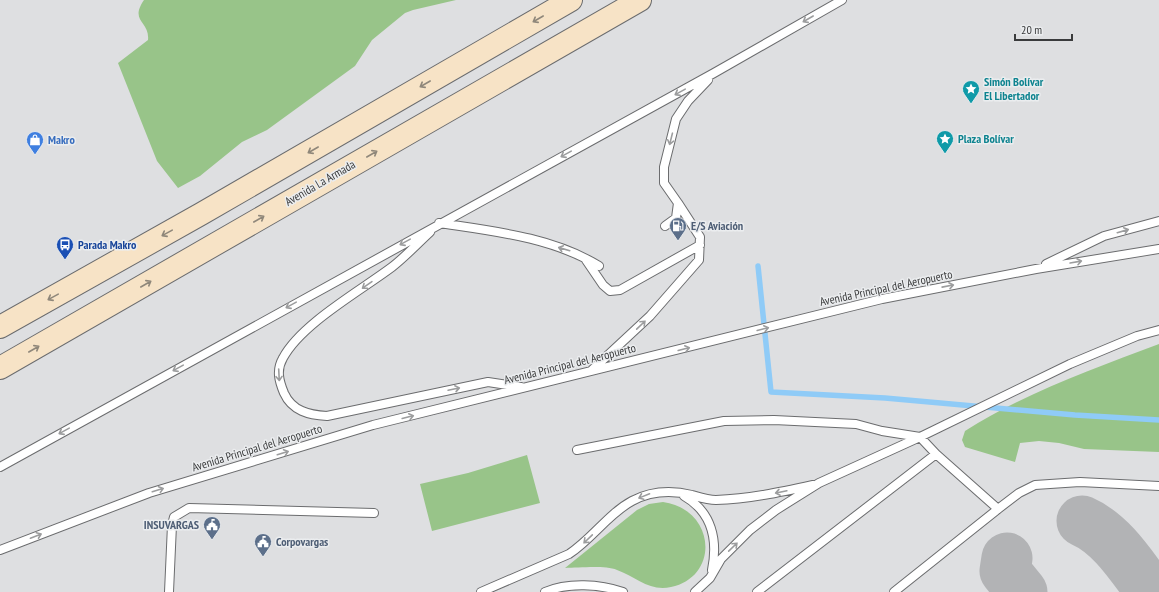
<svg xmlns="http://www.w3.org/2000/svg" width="1159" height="592" viewBox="0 0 1159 592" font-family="'PT Sans Narrow',sans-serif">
<rect width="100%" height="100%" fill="#dedfe1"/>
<!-- green -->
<path fill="#98c489" d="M144,0H456L413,10L405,13L372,40L355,66L267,130L242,142L200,176L178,188L157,161L118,63L148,40C150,21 129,22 144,0Z
M1159,344V452L1084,449L1059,443L1039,441L1020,443L1015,462L965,447L962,440L965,431C1025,393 1093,369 1159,344Z
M527,455L540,503L432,531L420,484L468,473Z
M663,502C715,509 721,576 671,587C650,592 636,577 617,570C604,565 579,568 565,568L637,510L649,504Z"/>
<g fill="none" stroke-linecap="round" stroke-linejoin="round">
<!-- stream -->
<path stroke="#8fcbf7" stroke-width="5.5" d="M758,266L771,392L885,398L1075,415L1159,420"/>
<!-- taxiway -->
<path stroke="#b2b3b5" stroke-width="51" d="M1082,521C1112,534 1132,567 1151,592
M1007,558L1005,571L1022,592"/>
<defs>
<path id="service" d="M439,223C492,231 552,237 599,266
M665,226L676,218L678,203L664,183V167L676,119L688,101L708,80
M430,232C417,244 405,257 392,267C360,291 301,324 283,358C276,370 279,381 284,393C292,411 309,415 327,416L488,382L521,387
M586,260L603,285L610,291L620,290L700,245
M1046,264L1104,236L1159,221
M592,370L650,316L699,260L700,237L678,203
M577,450L724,421L774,420L856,424L882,431L920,437L936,454
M0,467L714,73L842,0
M684,496C712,512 718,540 712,570
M0,550L149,493L373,425L882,299L1036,269L1159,249
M169,592L172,525L174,517L189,508L374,513
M481,592L569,554C592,539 608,514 632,501C651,491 671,490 692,495C699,497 708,500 716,500C749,499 781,492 813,485
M545,592C568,582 600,584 623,592
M695,592L710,578L721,559L750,530L776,510L819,483L920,437L1070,364L1137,336L1159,330
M757,592L936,454L998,509
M894,592L998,509L1019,493L1035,485L1080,482L1159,486"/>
<path id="secondary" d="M0,327L201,214L571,0
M0,368L640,0"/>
</defs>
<!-- service casing -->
<use href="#service" stroke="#6b6c6e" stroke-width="10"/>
<!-- secondary casing -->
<use href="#secondary" stroke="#6b6c6e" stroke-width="24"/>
<!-- service -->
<use href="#service" stroke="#fff" stroke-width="8"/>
<!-- secondary -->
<use href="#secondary" stroke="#f7e3c6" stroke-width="22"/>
</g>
<!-- one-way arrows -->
<defs><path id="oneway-shaft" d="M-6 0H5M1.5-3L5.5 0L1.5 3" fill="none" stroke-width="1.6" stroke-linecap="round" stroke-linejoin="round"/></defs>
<g stroke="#8f877a">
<use href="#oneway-shaft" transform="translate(538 19) rotate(150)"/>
<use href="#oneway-shaft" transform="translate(425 84) rotate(150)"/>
<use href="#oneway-shaft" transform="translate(313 150) rotate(150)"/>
<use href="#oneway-shaft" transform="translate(372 154) rotate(-30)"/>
<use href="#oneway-shaft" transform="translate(259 219) rotate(-30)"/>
<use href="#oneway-shaft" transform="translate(167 233) rotate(151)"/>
<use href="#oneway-shaft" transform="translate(146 284) rotate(-30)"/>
<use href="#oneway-shaft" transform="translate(53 297) rotate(151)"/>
<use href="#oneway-shaft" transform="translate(34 349) rotate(-30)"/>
</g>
<g stroke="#9c9d9e">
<use href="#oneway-shaft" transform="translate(808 19) rotate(150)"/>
<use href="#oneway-shaft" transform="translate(680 92) rotate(151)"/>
<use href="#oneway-shaft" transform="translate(671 139) rotate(104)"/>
<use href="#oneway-shaft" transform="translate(566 154) rotate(151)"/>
<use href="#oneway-shaft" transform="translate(1123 231) rotate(-16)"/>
<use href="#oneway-shaft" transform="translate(405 242) rotate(151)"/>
<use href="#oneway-shaft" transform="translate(564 249) rotate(-164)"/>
<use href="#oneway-shaft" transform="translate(1076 262) rotate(-10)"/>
<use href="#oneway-shaft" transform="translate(367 285) rotate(145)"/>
<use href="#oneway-shaft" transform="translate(948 286) rotate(-11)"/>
<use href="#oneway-shaft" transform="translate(291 305) rotate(151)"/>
<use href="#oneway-shaft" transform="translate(641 325) rotate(-44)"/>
<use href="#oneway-shaft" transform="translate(763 329) rotate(-14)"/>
<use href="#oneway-shaft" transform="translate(684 349) rotate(-14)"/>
<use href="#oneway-shaft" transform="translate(178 368) rotate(151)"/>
<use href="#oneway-shaft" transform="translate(279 375) rotate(87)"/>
<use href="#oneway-shaft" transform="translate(454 389) rotate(-12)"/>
<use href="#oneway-shaft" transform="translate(408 417) rotate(-14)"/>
<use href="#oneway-shaft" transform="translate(64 431) rotate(151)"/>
<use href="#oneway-shaft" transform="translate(283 453) rotate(-17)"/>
<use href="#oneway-shaft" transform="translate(158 490) rotate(-17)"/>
<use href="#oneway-shaft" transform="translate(781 492) rotate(168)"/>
<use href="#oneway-shaft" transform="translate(644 496) rotate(158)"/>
<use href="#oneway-shaft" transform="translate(36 536) rotate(-21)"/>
<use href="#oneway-shaft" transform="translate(588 539) rotate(136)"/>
<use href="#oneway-shaft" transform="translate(733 547) rotate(-44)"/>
</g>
<!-- icons -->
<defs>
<symbol id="sight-pin" viewBox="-11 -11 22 30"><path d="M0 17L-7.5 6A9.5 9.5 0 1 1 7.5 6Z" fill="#0f9aa8" stroke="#ebedef"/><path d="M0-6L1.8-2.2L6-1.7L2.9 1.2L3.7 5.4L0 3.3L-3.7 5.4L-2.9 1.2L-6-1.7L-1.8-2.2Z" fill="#fff"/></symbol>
<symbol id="shop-pin" viewBox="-11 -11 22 30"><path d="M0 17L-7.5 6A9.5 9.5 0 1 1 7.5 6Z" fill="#3f7fe0" stroke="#ebedef"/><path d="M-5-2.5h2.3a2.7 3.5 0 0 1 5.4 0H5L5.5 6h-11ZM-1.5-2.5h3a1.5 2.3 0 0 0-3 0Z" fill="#fff"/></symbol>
<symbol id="fuel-pin" viewBox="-11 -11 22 30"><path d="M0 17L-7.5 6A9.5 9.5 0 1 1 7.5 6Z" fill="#5c6f8a" stroke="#ebedef"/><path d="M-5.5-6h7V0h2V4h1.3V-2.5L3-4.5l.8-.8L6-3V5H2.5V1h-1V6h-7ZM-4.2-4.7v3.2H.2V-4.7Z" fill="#fff"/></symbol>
<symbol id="bus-pin" viewBox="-11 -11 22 30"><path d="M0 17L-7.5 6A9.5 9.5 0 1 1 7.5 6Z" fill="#1a4fb4" stroke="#ebedef"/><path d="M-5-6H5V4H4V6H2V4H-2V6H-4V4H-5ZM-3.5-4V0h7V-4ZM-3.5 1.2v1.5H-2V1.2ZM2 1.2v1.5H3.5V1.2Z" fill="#fff"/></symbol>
<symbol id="civic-pin" viewBox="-11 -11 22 30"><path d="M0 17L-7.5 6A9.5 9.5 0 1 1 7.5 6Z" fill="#5c6f8a" stroke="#ebedef"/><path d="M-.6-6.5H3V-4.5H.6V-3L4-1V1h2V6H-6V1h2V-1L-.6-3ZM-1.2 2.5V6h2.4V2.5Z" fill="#fff"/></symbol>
</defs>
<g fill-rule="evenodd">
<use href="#sight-pin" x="961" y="79" width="20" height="27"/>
<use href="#sight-pin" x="935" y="129" width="20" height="27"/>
<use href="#shop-pin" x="25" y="130" width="20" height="27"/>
<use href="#fuel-pin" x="668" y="216" width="20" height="27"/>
<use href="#bus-pin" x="55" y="235" width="20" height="27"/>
<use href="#civic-pin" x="202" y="515" width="20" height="27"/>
<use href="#civic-pin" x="253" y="532" width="20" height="27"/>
</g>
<g text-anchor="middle" stroke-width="3" stroke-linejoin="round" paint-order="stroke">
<!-- culture labels -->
<g font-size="12" font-weight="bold" fill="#0d838f" stroke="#ebedef" text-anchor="start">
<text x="984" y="86">Simón Bolívar<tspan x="984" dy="14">El Libertador</tspan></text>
<text x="958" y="143">Plaza Bolívar</text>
</g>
<!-- shop labels -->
<g font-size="12" font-weight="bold" fill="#366cbe" stroke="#ebedef" text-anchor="start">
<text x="48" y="144">Makro</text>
</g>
<!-- street labels -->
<g font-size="12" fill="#3a3b3c" stroke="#ebedef">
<text transform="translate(320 183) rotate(-30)" y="4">Avenida La Armada</text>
<text transform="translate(886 288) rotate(-12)" y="4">Avenida Principal del Aeropuerto</text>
<text transform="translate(570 364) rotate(-14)" y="4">Avenida Principal del Aeropuerto</text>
<text transform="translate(257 448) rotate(-17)" y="4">Avenida Principal del Aeropuerto</text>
</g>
<!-- service labels -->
<g font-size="12" font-weight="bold" fill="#4e5e75" stroke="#ebedef" text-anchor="start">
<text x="691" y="230">E/S Aviación</text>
<text x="199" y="529" text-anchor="end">INSUVARGAS</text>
<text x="276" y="546">Corpovargas</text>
</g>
<!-- transit labels -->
<g font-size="12" font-weight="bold" fill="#164399" stroke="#ebedef" text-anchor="start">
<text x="78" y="249">Parada Makro</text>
</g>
</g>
<!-- scale -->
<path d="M1015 34v6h57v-6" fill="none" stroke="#3a3b3c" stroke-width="2"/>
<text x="1021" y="34" font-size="12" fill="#3a3b3c" stroke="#ebedef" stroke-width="3" paint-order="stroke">20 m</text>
</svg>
